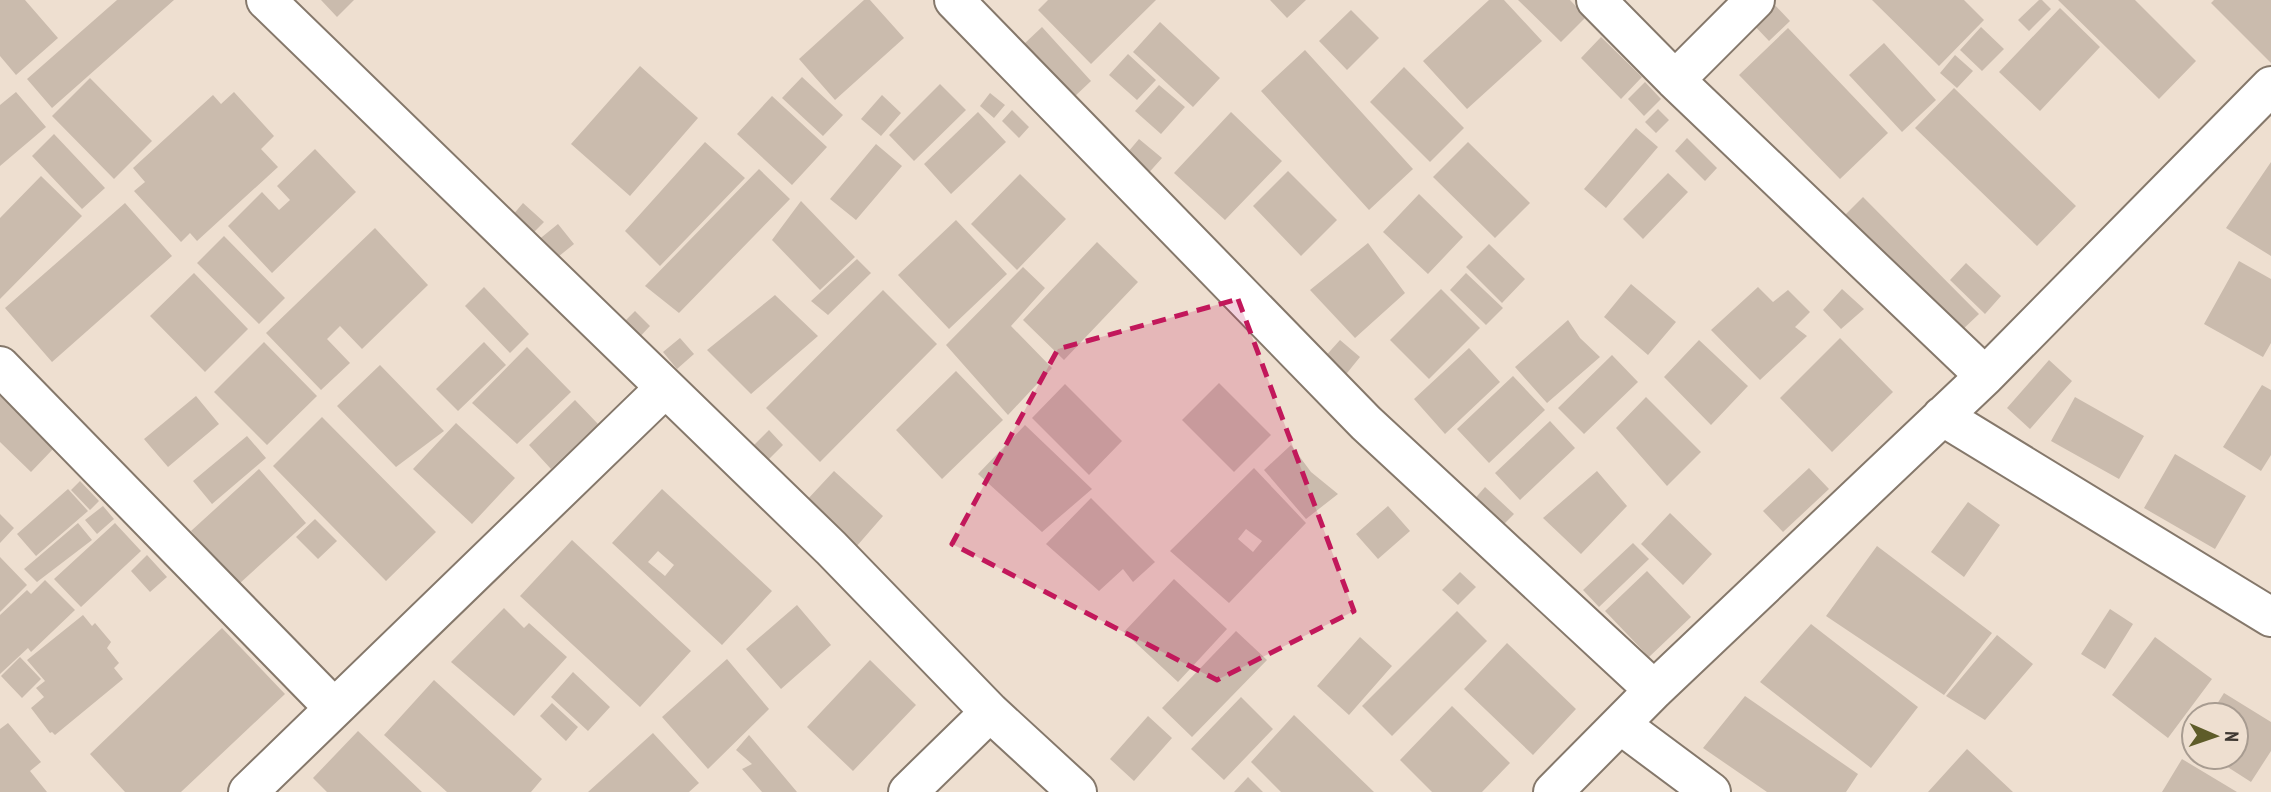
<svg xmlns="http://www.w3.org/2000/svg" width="2271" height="792" viewBox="0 0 2271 792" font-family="'PT Sans Narrow',sans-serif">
<rect width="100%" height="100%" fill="#eedfd0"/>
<!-- building -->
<path fill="#cabbad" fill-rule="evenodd" d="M0,0H25L58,38L16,75L0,56Z
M117,0H174L52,108L27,79Z
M321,0H354L337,17Z
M864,0H870L904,38L835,100L799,59Z
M1048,0H1156L1091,64L1038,10Z
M1270,0H1306L1287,18Z
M1489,0H1504L1542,41L1467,109L1423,61Z
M1518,0H1570L1586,17L1561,42Z
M1872,0H1964L1984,20L1939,66Z
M2039,0H2042L2051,9L2029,31L2018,20Z
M2058,0H2135L2196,61L2159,99Z
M2214,0H2271V63L2211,3Z
M1772,2L1790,21L1769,41L1751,22Z
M2060,8L2100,47L2040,111L1999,72Z
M1351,10L1379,38L1347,70L1319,41Z
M1160,22L1220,78L1193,107L1133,52Z
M1042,27L1091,81L1073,98L1024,44Z
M1981,27L2004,49L1982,71L1960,50Z
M1788,28L1888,133L1840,179L1739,75Z
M1601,37L1642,77L1621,99L1581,58Z
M1884,43L1936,100L1902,132L1849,75Z
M1305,50L1413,169L1369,210L1261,91Z
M1128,54L1156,80L1137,100L1109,75Z
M1955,55L1973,71L1957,88L1940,73Z
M640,66L698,118L630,196L571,144Z
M1404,67L1464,128L1430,162L1370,102Z
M802,77L843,115L823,136L782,98Z
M90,78L152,141L114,179L52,116Z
M1645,82L1661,99L1644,116L1628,99Z
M940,84L966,110L914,161L889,135Z
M1159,85L1185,107L1161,134L1135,111Z
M1954,88L2076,206L2037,246L1915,128Z
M16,92L46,127L0,166V105Z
M234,92L274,136L261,149L278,167L197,241L190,233L181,242L134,191L145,182L133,168L213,95L221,104Z
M990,93L1005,105L994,118L980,106Z
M882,95L901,113L881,136L861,119Z
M772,96L827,147L792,185L737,134Z
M1658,109L1669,120L1656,133L1645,122Z
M1012,110L1029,127L1019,138L1002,121Z
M978,112L1006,142L951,194L924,164Z
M1231,112L1282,161L1225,220L1174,173Z
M1636,128L1658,147L1606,208L1584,189Z
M54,134L105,188L82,209L32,156Z
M1687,138L1717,168L1705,181L1675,151Z
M1139,139L1162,158L1145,177L1123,158Z
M705,142L745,178L660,266L625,231Z
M1468,142L1530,203L1495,238L1433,177Z
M876,144L902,166L856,220L830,199Z
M315,149L356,192L272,273L228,226L262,192L279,210L290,200L277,186Z
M2271,162V256L2226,228Z
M759,169L790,199L679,313L645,286Z
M1288,171L1337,220L1301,256L1253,206Z
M1668,173L1688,192L1643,239L1623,219Z
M1020,174L1066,219L1017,270L971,224Z
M41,176L82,216L0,299V218Z
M1419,194L1463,237L1428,274L1383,232Z
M1863,197L1979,314L1960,332L1844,216Z
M801,201L855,257L820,290L772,240Z
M125,203L172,256L52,362L5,308Z
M523,203L544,222L532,234L512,216Z
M956,220L1007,274L949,329L898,275Z
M558,224L574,244L553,261L537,241Z
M375,228L428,285L362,349L340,326L327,339L350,363L321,390L266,333Z
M224,236L285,298L259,324L197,263Z
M1097,242L1138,282L1064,360L1023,320Z
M1368,243L1405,293L1355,338L1310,290Z
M1489,244L1525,279L1502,303L1466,267Z
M857,259L871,273L828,315L811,301Z
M2239,261L2271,279V343L2263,357L2204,324Z
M1966,263L2001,296L1985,314L1950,280Z
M1023,267L1045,288L1011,326L1052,368L1008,415L946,345Z
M194,273L248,329L205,372L150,316Z
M1466,273L1503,308L1486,325L1450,290Z
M1631,284L1676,322L1648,355L1604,317Z
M484,287L529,334L510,353L465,306Z
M1758,287L1773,302L1788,290L1810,312L1795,327L1807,336L1760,380L1711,330Z
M1441,289L1480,328L1429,379L1390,340Z
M1842,289L1864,309L1841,329L1823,310Z
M883,290L937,344L820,462L766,408Z
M775,295L818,336L751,394L707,350Z
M635,311L650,326L635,342L619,327Z
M1568,320L1580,338L1600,357L1547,403L1515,367Z
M680,338L694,354L677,369L663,352Z
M1840,338L1893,392L1832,452L1780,398Z
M1340,340L1360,357L1343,378L1322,360Z
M1699,340L1748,386L1711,425L1664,377Z
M264,342L317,396L267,445L214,392Z
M484,342L506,365L458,411L436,389Z
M527,347L571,392L517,444L472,403Z
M1469,348L1500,382L1445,434L1414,399Z
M1612,355L1638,382L1584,434L1558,408Z
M2049,360L2072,381L2030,429L2007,408Z
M380,365L444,431L396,467L337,406Z
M956,371L1003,420L942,479L896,430Z
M1513,376L1545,410L1489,463L1457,429Z
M1219,383L1271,435L1234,472L1182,420Z
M1065,384L1122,441L1089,475L1032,418Z
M2262,385L2271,390V455L2261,471L2223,447Z
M0,395L54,448L31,472L0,442Z
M196,396L219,424L168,467L144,439Z
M1646,397L1701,452L1667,486L1616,428Z
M2075,397L2144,436L2119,479L2051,441Z
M575,400L598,424L551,469L529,445Z
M322,417L436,532L386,581L273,466Z
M1550,421L1575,448L1520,500L1495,473Z
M456,423L515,478L472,524L413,469Z
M1025,425L1092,489L1042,532L978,474Z
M769,430L783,445L768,460L754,445Z
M247,436L266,458L212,504L193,481Z
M1291,445L1311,472L1338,494L1306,519L1264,470Z
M2175,454L2246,496L2215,549L2144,508Z
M1254,468L1306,523L1229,603L1170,551ZM1246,529L1262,541L1253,552L1238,539Z
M1809,468L1829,489L1783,532L1763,511Z
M259,469L306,523L239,584L191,531Z
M834,471L883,516L856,547L806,501Z
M1597,471L1627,506L1581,554L1543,518Z
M80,481L99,501L90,510L71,490Z
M1485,487L1514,514L1500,528L1472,502Z
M68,489L88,511L36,556L17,534Z
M662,489L772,591L722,645L612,543ZM658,551L674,565L665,576L648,562Z
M1091,498L1155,562L1133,582L1123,569L1099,591L1046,544Z
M1968,502L2000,525L1964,577L1931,552Z
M103,506L114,519L97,534L85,520Z
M1388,506L1410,531L1378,559L1356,534Z
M1670,513L1712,554L1683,585L1641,544Z
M0,514L14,528L0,543Z
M315,519L337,541L318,559L296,537Z
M78,523L92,540L37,582L24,569Z
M115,523L141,551L81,607L54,579Z
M572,540L691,651L640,707L520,596Z
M1633,543L1649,559L1599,607L1583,590Z
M1877,546L1992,633L1944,695L1826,616Z
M147,555L167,577L150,592L131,571Z
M0,557L27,585L0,612Z
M1647,571L1691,617L1649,657L1605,611Z
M1460,572L1476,587L1458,605L1442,590Z
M1174,579L1227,629L1178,682L1124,632Z
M45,580L75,610L31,652L28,648L0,674V615L27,590L31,594Z
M797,605L831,645L781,689L746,649Z
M504,608L524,628L529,623L567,657L514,716L451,662Z
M2110,609L2133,624L2105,669L2081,654Z
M1457,611L1487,641L1392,736L1362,706Z
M83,615L92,626L95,623L111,642L107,648L119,663L114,668L123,679L55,735L52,732L50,733L31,708L44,697L36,688L45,681L27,660Z
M1811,624L1918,707L1871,768L1760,682Z
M222,628L285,694L181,792H125L90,754Z
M1236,631L1267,660L1192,737L1162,708Z
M1997,635L2033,664L1985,720L1946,696Z
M1360,637L1392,666L1349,715L1317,686Z
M2155,637L2212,679L2168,738L2112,695Z
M1507,643L1576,709L1533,755L1464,689Z
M20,657L41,679L22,698L1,676Z
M727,659L769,709L708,769L662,717Z
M870,660L916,705L853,771L807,727Z
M573,672L610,707L588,731L551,697Z
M434,680L542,779L531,792H447L384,735Z
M2224,693L2271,722V751L2251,782L2212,757H2236V715H2210Z
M1745,696L1858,774L1846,792H1767L1703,748Z
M1241,697L1273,729L1224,780L1191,749Z
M552,703L578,727L566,741L540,716Z
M1452,706L1510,763L1482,792H1432L1400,760Z
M1294,715L1374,792H1281L1251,762Z
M1148,716L1172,738L1134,781L1110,759Z
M8,723L41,762L30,771L47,792H0V729Z
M358,731L422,792H327L313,778Z
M653,733L699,783L689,792H588Z
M749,735L797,792H762L742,769L752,764L736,750Z
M1967,749L2013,792H1928Z
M2182,759L2237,792H2162Z
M1248,777L1263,792H1234Z"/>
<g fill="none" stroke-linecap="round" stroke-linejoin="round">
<defs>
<path id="street" d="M266,0L831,548L990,712L1077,792
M954,0L1366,423L1654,690
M1596,0L1675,80L1985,376
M1675,80L1755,0
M0,366L334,708
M1942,416L2271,617
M1621,725L1711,792
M248,792L665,388
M908,792L990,712
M1553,792L1654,690L1985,376L2271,86"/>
</defs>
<!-- street casing -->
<use href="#street" stroke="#85786b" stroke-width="42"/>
<!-- street -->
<use href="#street" stroke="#fff" stroke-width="38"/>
</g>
<!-- marked area -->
<path fill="#c2185b" fill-opacity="0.2" stroke="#c2185b" stroke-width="5" stroke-dasharray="14 9" stroke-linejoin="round" d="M1238,299L1354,611L1217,680L952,544L1058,349Z"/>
<!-- north arrow -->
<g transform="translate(2215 736) rotate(92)"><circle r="33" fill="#eedfd0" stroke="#a89c91" stroke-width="2"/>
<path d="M0-5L12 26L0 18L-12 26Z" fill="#5e5c29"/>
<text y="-10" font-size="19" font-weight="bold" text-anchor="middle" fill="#3e3832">N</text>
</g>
</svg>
